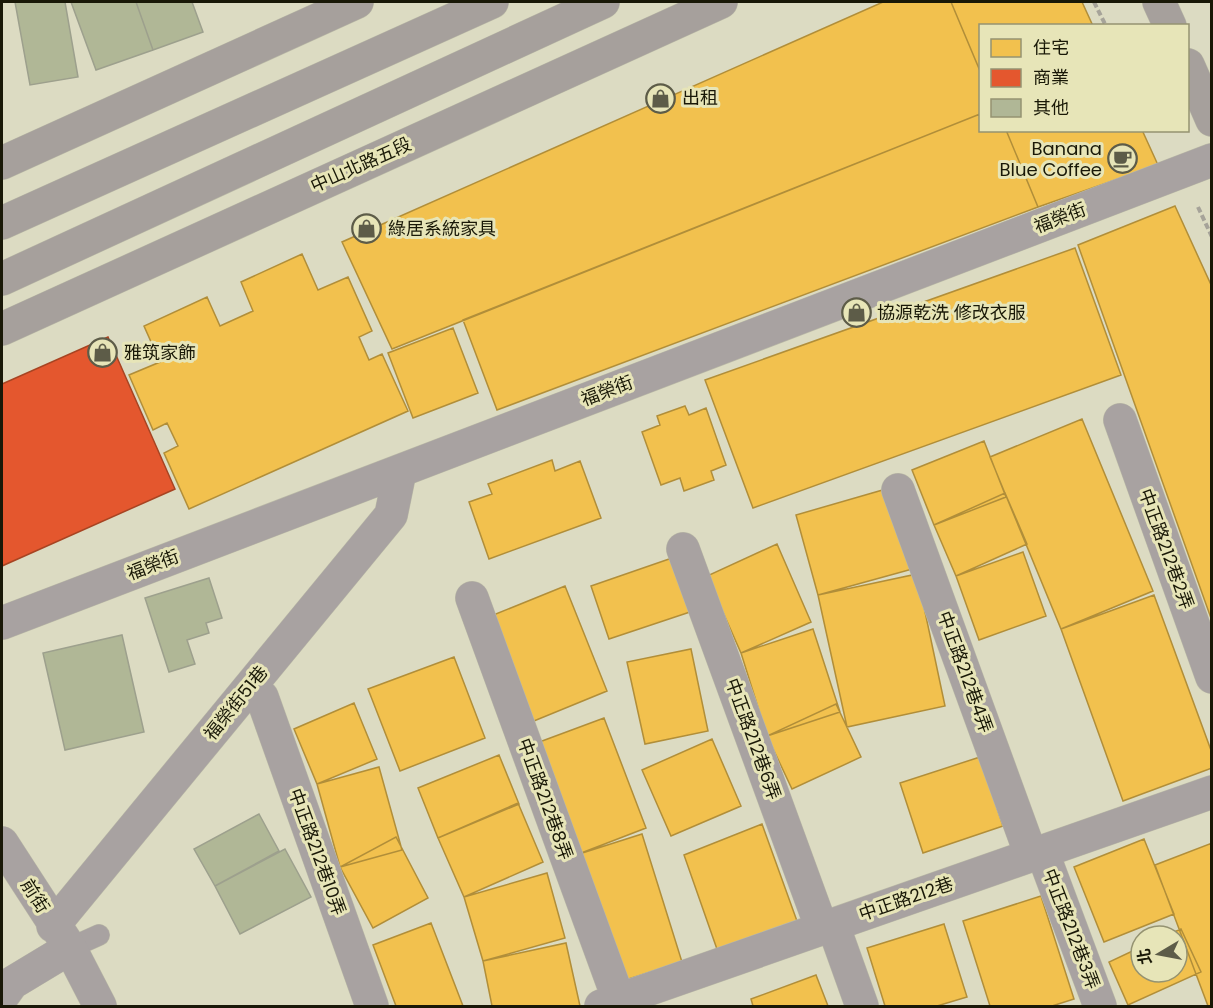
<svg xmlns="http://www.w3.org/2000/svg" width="1213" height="1008" viewBox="0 0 1213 1008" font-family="Poppins,'Noto Sans TC',sans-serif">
<rect width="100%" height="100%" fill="#dcdbc2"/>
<!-- homes -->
<path fill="#f2c14e" stroke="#b18e39" stroke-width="1.5" d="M883,2H951L980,71V114L392,349L342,242Z
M951,2H1082L1093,26H980V71Z
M980,114V130H1006L1038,207L497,410L463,320Z
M1006,130H1142L1158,165L1038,207Z
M1175,206L1212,287V621L1078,245Z
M1075,248L1121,375L753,508L705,380Z
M302,254L318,290L348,277L372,331L359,337L369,360L382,354L408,411L189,509L164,453L178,446L167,423L153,430L129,375L160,362L144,326L207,297L220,326L253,311L241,282Z
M453,328L478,393L413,418L388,353Z
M685,406L689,415L706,408L726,465L711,471L714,480L684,491L680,478L661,485L642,432L660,425L657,416Z
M1082,419L1153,591L1061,629L990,457Z
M984,441L1006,497L934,525L912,470Z
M552,460L555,471L580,461L601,518L489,559L469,502L492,494L488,484Z
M893,487L916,568L818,595L796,515Z
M1005,493L1027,544L956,576L934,525Z
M777,544L811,622L741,653L707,576Z
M1023,552L1046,616L979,640L956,576Z
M672,558L690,612L609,639L591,586Z
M917,574L945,706L847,727L818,595Z
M565,586L607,691L529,723L486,618Z
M1154,595L1212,753V768L1123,801L1061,629Z
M813,629L840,712L767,736L741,653Z
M691,649L708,731L645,744L627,662Z
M454,657L485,738L400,771L368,689Z
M354,703L377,759L317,784L294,729Z
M836,704L861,757L792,789L767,736Z
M604,718L646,828L576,855L534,744Z
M712,739L741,806L671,836L642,770Z
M499,755L519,804L438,838L418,788Z
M980,757L1003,826L923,853L900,783Z
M379,767L402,850L340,867L317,784Z
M518,803L543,862L464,897L438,838Z
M762,824L797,921L718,952L684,855Z
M642,834L682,962L616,983L576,855Z
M396,837L428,898L373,928L340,867Z
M1144,839L1174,914L1104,942L1074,867Z
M1212,843V1006H1208L1155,865Z
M547,873L565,938L483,961L464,897Z
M1041,896L1074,999L1052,1006H990L963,921Z
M431,923L463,1006H396L373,945Z
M944,924L967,997L937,1006H885L867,948Z
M1181,929L1201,972L1128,1005L1109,962L1141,947V972H1177V936H1165Z
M566,943L580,1006H492L483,961Z
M816,975L828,1006H753L751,999Z"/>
<!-- shops -->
<path fill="#e4572e" stroke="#a74422" stroke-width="1.5" d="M108,337L175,489L2,566V384Z"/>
<!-- building -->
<path fill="#b0b796" stroke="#9da08d" stroke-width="1.5" d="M15,2H65L78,77L30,85Z
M71,2H136L153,50L96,70Z
M136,2H192L203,32L153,50Z
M209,578L222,618L206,623L209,633L187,640L195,664L169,672L145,598Z
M122,635L144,732L65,750L43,653Z
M259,814L279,851L215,886L194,849Z
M285,849L311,897L240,934L215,886Z"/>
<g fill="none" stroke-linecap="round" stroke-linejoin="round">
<defs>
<path id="service" d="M70,948L99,935"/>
<path id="minor" d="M1120,420L1212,677
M898,490L1031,855
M683,549L822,929
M472,598L621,1006
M2,623L1212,160
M262,697L372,1006
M2,843L70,948L100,1006
M1042,851L1100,1006
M833,925L862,1006
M53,926L391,515L400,471
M2,997L12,983L70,948
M601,1006L1212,792"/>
<path id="secondary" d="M1159,2L1170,26
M1188,65L1212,120
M2,163L357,2
M2,223L492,2
M2,279L603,2
M2,329L721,2"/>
</defs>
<!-- service casing -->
<use href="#service" stroke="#bbbaa7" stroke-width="22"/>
<!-- minor casing -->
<use href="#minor" stroke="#bbbaa7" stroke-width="34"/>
<!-- secondary casing -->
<use href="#secondary" stroke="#bbbaa7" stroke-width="34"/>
<!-- path -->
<path stroke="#a6a399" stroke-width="4" stroke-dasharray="6 3" stroke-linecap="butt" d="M1094,2L1106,26
M1198,207L1212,237"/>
<!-- service -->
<use href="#service" stroke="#a8a2a1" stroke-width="21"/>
<!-- minor -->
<use href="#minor" stroke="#a8a2a1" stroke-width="33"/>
<!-- secondary -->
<use href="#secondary" stroke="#a6a09c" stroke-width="33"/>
</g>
<!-- icons -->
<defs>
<symbol id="shop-ring" viewBox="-11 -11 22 22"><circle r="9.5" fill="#e7e5b8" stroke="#5d5c48" stroke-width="1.5"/><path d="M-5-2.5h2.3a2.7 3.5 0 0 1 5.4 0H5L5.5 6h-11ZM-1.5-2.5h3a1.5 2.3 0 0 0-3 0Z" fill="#5d5c48"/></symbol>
<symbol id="cafe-ring" viewBox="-11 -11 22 22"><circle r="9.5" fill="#e7e5b8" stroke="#5d5c48" stroke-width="1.5"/><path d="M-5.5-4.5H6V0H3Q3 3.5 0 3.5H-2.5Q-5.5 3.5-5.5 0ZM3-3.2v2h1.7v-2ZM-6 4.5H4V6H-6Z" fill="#5d5c48"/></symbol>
</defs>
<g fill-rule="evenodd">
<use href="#shop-ring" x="644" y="82" width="33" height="33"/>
<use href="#cafe-ring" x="1106" y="142" width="33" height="33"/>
<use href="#shop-ring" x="350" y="212" width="33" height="33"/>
<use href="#shop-ring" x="840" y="296" width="33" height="33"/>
<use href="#shop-ring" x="86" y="336" width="33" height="33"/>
</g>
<g text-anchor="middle" stroke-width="6" stroke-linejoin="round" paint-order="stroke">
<!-- poi labels -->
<g font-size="18" fill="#191807" stroke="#e7e5b8" text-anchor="start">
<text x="682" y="104">出租</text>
<text x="1102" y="155" text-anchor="end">Banana<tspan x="1102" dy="21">Blue Coffee</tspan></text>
<text x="388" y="235">綠居系統家具</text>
<text x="877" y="319">協源乾洗 修改衣服</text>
<text x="124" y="359">雅筑家飾</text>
</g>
<!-- street labels -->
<g font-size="18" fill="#191807" stroke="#e7e5b8">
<text transform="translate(361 165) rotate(-24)" y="6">中山北路五段</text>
<text transform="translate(1060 218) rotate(-21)" y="6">福榮街</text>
<text transform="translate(607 391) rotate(-21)" y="6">福榮街</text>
<text transform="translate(1166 549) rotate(70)" y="6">中正路212巷2弄</text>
<text transform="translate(153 565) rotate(-21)" y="6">福榮街</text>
<text transform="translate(965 672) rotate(70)" y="6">中正路212巷4弄</text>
<text transform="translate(236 703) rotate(-51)" y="6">福榮街51巷</text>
<text transform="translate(753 739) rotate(70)" y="6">中正路212巷6弄</text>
<text transform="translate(545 799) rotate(70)" y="6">中正路212巷8弄</text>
<text transform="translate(317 852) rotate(70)" y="6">中正路212巷10弄</text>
<text transform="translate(35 896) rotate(58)" y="6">前街</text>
<text transform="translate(906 899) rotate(-19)" y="6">中正路212巷</text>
<text transform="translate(1071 929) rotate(69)" y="6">中正路212巷3弄</text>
</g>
</g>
<!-- border -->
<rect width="1213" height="1008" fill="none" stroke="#191807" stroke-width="6"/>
<!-- legend -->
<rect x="979" y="24" width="210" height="108" fill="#e7e5b8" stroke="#959371" stroke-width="1.5"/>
<rect x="991" y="39" width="30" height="18" fill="#f2c14e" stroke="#959371" stroke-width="1.5"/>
<text x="1033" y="54" font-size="18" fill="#191807">住宅</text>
<rect x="991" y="69" width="30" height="18" fill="#e4572e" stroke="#959371" stroke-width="1.5"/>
<text x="1033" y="84" font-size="18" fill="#191807">商業</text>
<rect x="991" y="99" width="30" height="18" fill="#b0b796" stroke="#959371" stroke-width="1.5"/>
<text x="1033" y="114" font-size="18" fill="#191807">其他</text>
<!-- north arrow -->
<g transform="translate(1159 954) rotate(260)"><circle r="28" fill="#e7e5b8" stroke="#959371" stroke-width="1.5"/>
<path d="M0-4.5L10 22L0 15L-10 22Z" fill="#5d5c48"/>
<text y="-9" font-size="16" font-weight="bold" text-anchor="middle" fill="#191807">北</text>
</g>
</svg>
